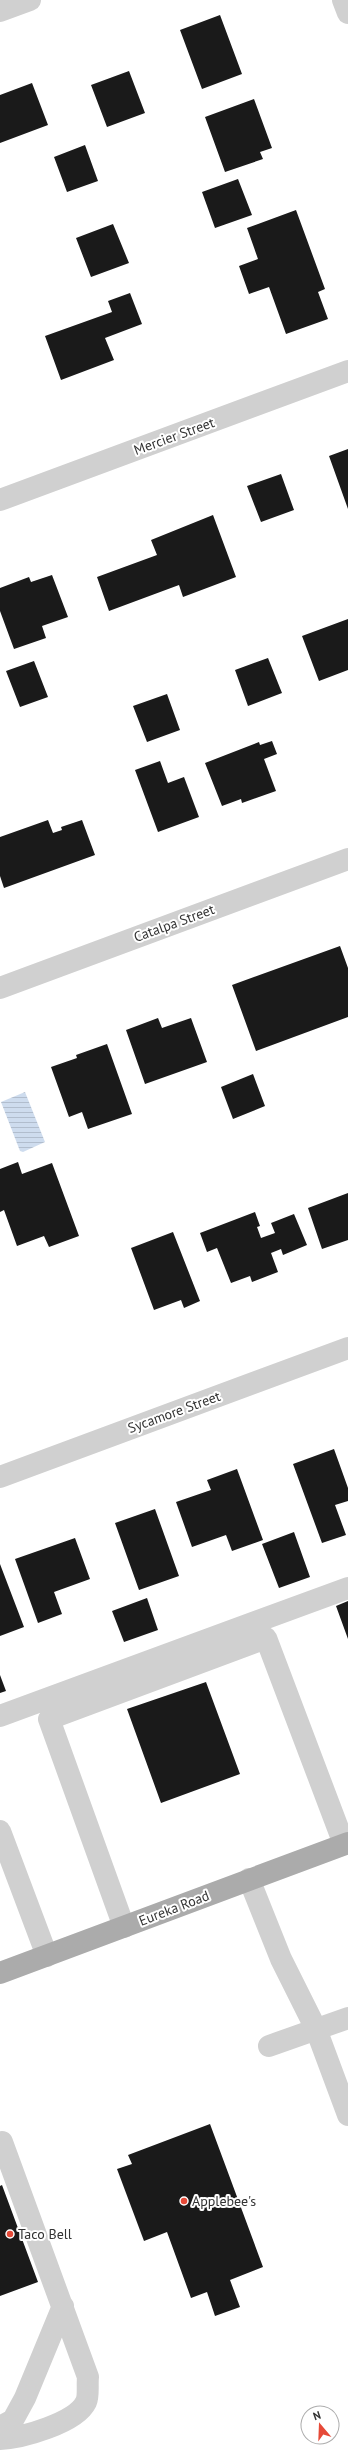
<svg xmlns="http://www.w3.org/2000/svg" width="348" height="2453" viewBox="0 0 348 2453" font-family="'PT Sans',sans-serif">
<defs>
<pattern id="water-rules" width="6" height="5" patternUnits="userSpaceOnUse"><rect width="6" height="5" fill="#cedcee"/><path d="M0 2.5h6" fill="none" stroke="#b1bdcd"/></pattern>
</defs>
<rect width="100%" height="100%" fill="#fff"/>
<!-- water -->
<path fill="url(#water-rules)" d="M25,1092L45,1142L23,1152L20,1151L1,1102Z"/>
<!-- building -->
<path fill="#1a1a1a" d="M220,15L242,74L202,89L180,30Z
M129,71L145,113L107,127L91,85Z
M32,83L48,125L0,143V95Z
M254,99L272,148L260,152L263,159L225,172L205,117Z
M85,145L98,181L67,192L54,157Z
M238,179L252,215L215,228L202,192Z
M296,210L325,289L318,292L328,319L286,334L269,287L249,294L239,266L258,259L247,228Z
M113,224L129,263L91,277L76,238Z
M130,293L142,324L105,338L114,360L61,380L45,336L112,312L108,301Z
M348,449V509L329,456Z
M281,474L294,510L261,522L247,486Z
M213,515L236,577L183,597L179,585L109,611L97,577L157,555L151,540Z
M52,575L68,617L42,626L46,638L14,649L0,611V588L29,577L31,582Z
M348,619V670L319,681L302,636Z
M268,658L282,693L248,706L235,670Z
M34,661L48,697L20,707L6,671Z
M167,694L180,730L147,742L133,706Z
M272,741L277,754L264,759L276,791L242,803L241,799L222,806L205,763L259,742L260,745Z
M160,761L168,783L184,777L199,817L158,832L135,770Z
M48,820L53,833L62,830L61,827L82,820L95,855L4,888L0,876V837Z
M340,946L348,968V1017L256,1051L232,985Z
M158,1018L162,1028L191,1018L207,1062L145,1084L126,1030Z
M107,1044L132,1114L88,1129L82,1112L69,1117L51,1067L77,1058L76,1055Z
M253,1074L265,1106L233,1119L221,1087Z
M18,1162L22,1174L52,1163L79,1236L49,1247L44,1236L17,1246L4,1210L0,1212V1169Z
M348,1193V1240L322,1249L308,1208Z
M255,1212L260,1226L257,1227L261,1238L275,1233L271,1223L294,1214L307,1245L283,1255L281,1249L271,1253L278,1272L252,1282L250,1276L231,1283L217,1248L207,1252L200,1233Z
M173,1232L200,1301L184,1308L181,1300L154,1310L131,1248Z
M334,1449L348,1488V1501L335,1505L346,1535L322,1543L293,1464Z
M237,1469L263,1540L232,1551L226,1535L192,1547L176,1502L211,1490L207,1480Z
M155,1509L179,1576L139,1590L115,1523Z
M294,1532L310,1577L279,1588L262,1544Z
M75,1538L90,1579L54,1592L62,1614L38,1623L15,1559Z
M0,1564L24,1627L0,1636Z
M147,1598L158,1630L124,1642L112,1611Z
M348,1601V1639L336,1606Z
M0,1675L6,1691L0,1693Z
M206,1682L240,1774L161,1803L127,1709Z
M210,2124L263,2267L230,2280L240,2307L215,2316L207,2292L191,2298L167,2232L144,2241L117,2169L132,2164L128,2155Z
M2,2185L38,2282L0,2296V2186Z"/>
<g fill="none" stroke-linecap="round" stroke-linejoin="round">
<!-- minor -->
<path stroke="#d0d0d0" stroke-width="22" d="M343,0L348,13
M0,11L30,0
M0,500L348,371
M0,988L348,859
M0,1477L348,1348
M0,1716L348,1588
M0,1831L47,1956
M249,1879L281,1959L316,2029L348,2115
M124,1927L49,1719L266,1638L344,1844
M269,2046L348,2018
M0,2427L13,2420L25,2398L63,2306
M0,2439C22,2438 76,2423 86,2402C89,2396 87,2384 88,2377L2,2142"/>
<!-- major -->
<path stroke="#ababab" stroke-width="22" d="M0,1973L348,1843"/>
</g>
<!-- markers -->
<g fill="#e64a38" stroke="#fff" stroke-width="1.5">
<circle cx="184" cy="2201" r="4"/>
<circle cx="10" cy="2234" r="4"/>
</g>
<g text-anchor="middle" stroke-width="4" stroke-linejoin="round" paint-order="stroke">
<!-- street labels -->
<g font-size="14" fill="#333" stroke="#fff">
<text transform="translate(174 436) rotate(-20)" y="5">Mercier Street</text>
<text transform="translate(174 923) rotate(-20)" y="5">Catalpa Street</text>
<text transform="translate(174 1412) rotate(-20)" y="5">Sycamore Street</text>
<text transform="translate(174 1908) rotate(-21)" y="5">Eureka Road</text>
</g>
<!-- poi labels -->
<g font-size="14" fill="#333" stroke="#fff" text-anchor="start">
<text x="192" y="2206">Applebee's</text>
<text x="18" y="2239">Taco Bell</text>
</g>
</g>
<!-- north arrow -->
<g transform="translate(320 2425) rotate(341)"><circle r="19" fill="#ffffff" stroke="#adadad"/>
<path d="M0-3L7 15L0 10L-7 15Z" fill="#e64a38"/>
<text y="-6" font-size="11" font-weight="bold" text-anchor="middle" fill="#333333">N</text>
</g>
</svg>
